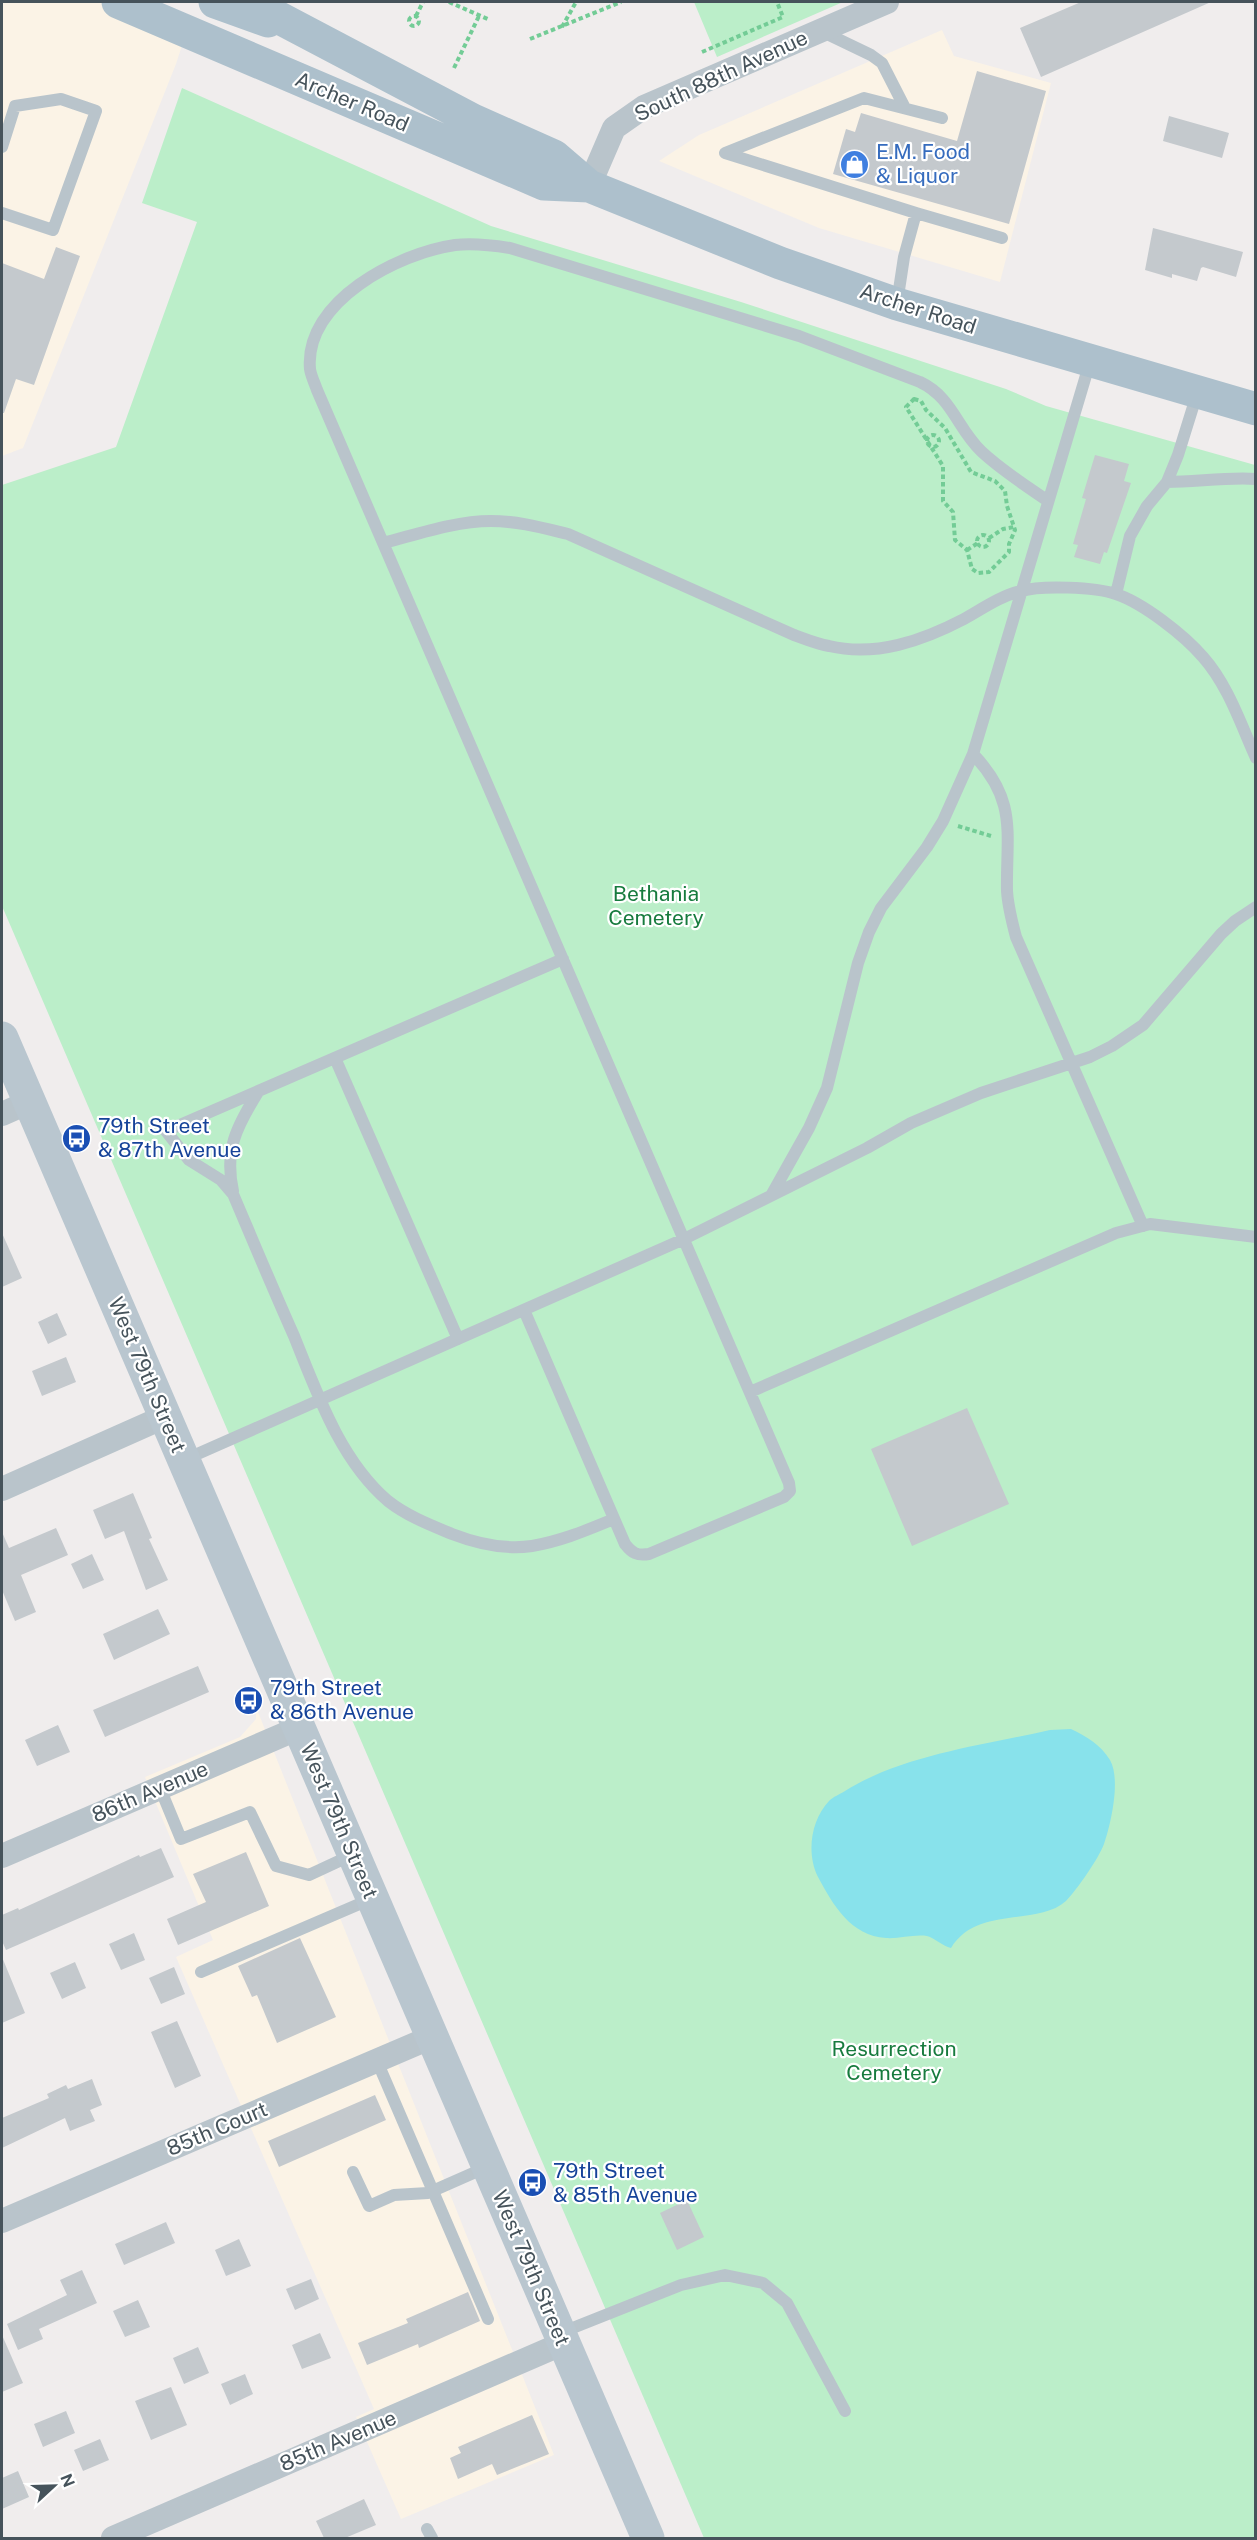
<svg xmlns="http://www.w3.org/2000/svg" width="1257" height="2540" viewBox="0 0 1257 2540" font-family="'Public Sans',sans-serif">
<rect width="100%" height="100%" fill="#f0eded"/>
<!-- commercial -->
<path fill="#fbf3e6" d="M2,2H102L185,36L176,64L23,448L2,456Z
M942,30L954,56L1051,83L1000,282L819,228L659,161L699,135Z
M256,1707L554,2455L401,2519L356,2417L374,2409L176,1957L213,1940L145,1777L240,1737L256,1719Z"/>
<!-- green -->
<path fill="#bbeec9" d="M694,2H843L717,57Z
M182,88L491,226L741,302L1006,389L1046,406L1255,465V2538H704L2,906V485L116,447L197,222L142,203Z"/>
<!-- water -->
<path fill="#88e2eb" d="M1071,1729C1086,1736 1101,1745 1110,1760C1121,1779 1111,1824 1104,1844C1099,1858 1076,1891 1066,1901C1037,1927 977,1905 951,1948C942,1946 935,1938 927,1936C914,1934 899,1939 886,1938C851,1936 833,1905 818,1877C806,1853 811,1820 829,1801C833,1797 840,1794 845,1791C902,1755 984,1745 1050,1730Z"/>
<!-- building -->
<path fill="#c4c9cd" d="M1081,2H1211L1041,77L1020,28Z
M977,71L1046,91L1009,224L833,174L846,129L855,132L861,113L957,141Z
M1169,116L1229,133L1222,158L1163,141Z
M1153,228L1243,252L1236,277L1203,267L1201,268L1197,281L1172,274V278L1145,270Z
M56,247L80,256L34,385L16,379L4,413H2V263L44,279Z
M1095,455L1129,464L1124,481L1131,483L1107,553L1104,552L1100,564L1074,557L1078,545L1073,544L1086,499L1082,498Z
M2,1233L22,1278L2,1287Z
M57,1313L67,1335L48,1344L38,1322Z
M66,1357L76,1382L42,1396L32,1371Z
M967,1408L1009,1504L912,1546L871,1449Z
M133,1493L152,1538L149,1539L168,1580L146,1590L124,1531L105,1539L93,1510Z
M56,1528L68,1555L21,1575L36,1612L15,1621L2,1590V1532L9,1548Z
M92,1554L104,1580L83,1589L71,1564Z
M158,1609L170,1634L114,1660L103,1634Z
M198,1666L209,1692L105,1737L93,1710Z
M58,1725L70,1752L37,1766L25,1740Z
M161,1848L174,1877L6,1950L2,1941V1915L18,1908L19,1910L139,1855L140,1857Z
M246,1852L269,1906L178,1945L167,1919L206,1902L193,1874Z
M134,1933L145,1960L121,1970L109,1944Z
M300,1938L336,2017L277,2043L257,1995L252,1997L238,1966Z
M2,1957L25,2013L2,2023Z
M75,1962L86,1988L62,1999L50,1973Z
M174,1967L185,1994L161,2004L149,1978Z
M177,2021L201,2076L175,2088L151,2032Z
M92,2079L102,2105L90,2110L95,2121L70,2131L65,2118L2,2148V2118L49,2098L47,2094L66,2085L68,2089Z
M375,2095L386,2120L279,2167L268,2141Z
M687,2200L704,2237L677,2250L660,2213Z
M166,2222L175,2243L124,2265L115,2244Z
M239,2239L251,2266L226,2276L215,2250Z
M82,2270L97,2303L39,2329L43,2339L18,2350L7,2324L67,2295L60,2280Z
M311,2279L319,2299L295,2310L286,2289Z
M468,2292L480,2321L419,2348L418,2344L367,2365L358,2343L408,2323L406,2319Z
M138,2300L150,2327L125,2337L113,2311Z
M320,2333L331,2358L302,2369L292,2345Z
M2,2335L23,2383L2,2392Z
M198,2347L209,2373L184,2384L173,2358Z
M245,2374L253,2394L230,2405L221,2384Z
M171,2387L187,2425L151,2440L135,2401Z
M66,2411L75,2433L43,2447L34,2424Z
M532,2415L549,2454L497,2475L492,2464L458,2479L450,2458L461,2453L458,2447Z
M100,2439L109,2460L83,2471L74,2450Z
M18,2471L29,2497L2,2509V2478Z
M364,2499L376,2525L345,2538H324L316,2521Z"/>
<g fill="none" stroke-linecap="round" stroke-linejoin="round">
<!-- path -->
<path stroke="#73cc96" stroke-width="4" stroke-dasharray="4.5 3" stroke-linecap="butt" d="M449,2L490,20
M409 21a5 5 0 1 1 10 0a5 5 0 1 1-10 0Z
M416,16L423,2
M562,27L576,2
M530,39L621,2
M702,52L783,17L777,2
M454,68L479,16
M914,399L921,401L926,410L945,428L971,472L995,481L1005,491L1007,506L1015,530L1009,544V552L989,572L978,573L972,569L967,550L955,540L953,512L943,501V466L906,407Z
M927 441a6 6 0 1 1 12 0a6 6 0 1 1-12 0Z
M977 541a6 6 0 1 1 12 0a6 6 0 1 1-12 0Z
M989,538L1003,529L1014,527
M967,550L978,543
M958,826L991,836"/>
<!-- service -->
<path stroke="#b9c4cb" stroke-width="12" d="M821,31L871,55L882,63L905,108
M2,147L15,106L61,99L96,111L53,230L2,213
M916,213L725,153L864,98L942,118
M897,303L904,257L916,213L1002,238
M1167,482C1196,482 1226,477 1256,479
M383,543C418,534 455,521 491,521C518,521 543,528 568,534L794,635C805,639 817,644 829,646C876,657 922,641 964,619C982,609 1000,596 1021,591C1041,585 1095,587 1116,594C1143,603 1184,635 1203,657C1228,685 1241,725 1256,758
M1116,594L1130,536L1147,506L1167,482L1178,455L1197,394
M973,754C1018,801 1006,833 1007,891C1008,907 1012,922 1016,937L1143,1226
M563,959L166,1131L189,1160L221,1180L233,1194C253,1241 273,1289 294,1336C317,1393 340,1460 388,1501C407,1516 430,1525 452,1534C478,1544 505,1550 532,1546C562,1541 587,1530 614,1519
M335,1058L458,1339
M233,1191C224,1150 237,1126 258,1092
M772,1194L809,1128L827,1088L858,963L869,932L881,908L927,847L943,821L973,754L1090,362
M524,1310L625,1544C632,1553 637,1556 649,1554L784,1497L790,1491L789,1483L317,390C315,384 311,376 310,369C304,301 399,253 455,245C474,243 491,245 510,248L799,336L920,382C952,397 957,428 981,451C1001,470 1025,485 1048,501
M750,1392L1116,1233L1150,1224L1256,1237
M186,1459L684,1239L867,1148L911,1123L981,1093L1090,1057L1112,1046L1143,1025L1221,934L1235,921L1256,907
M160,1788L181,1839L250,1812L276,1866L309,1875L352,1855
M201,1972L371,1899
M377,2061L488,2319
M353,2172L369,2206L394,2195L428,2193L487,2167
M560,2333L681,2285L725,2275L763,2283L787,2303L845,2411
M427,2529L432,2538"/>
<!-- minor -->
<path stroke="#b9c4cb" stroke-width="24" d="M589,186L614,128L644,107L887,2
M2,1114L29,1102
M2,1489L164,1417
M2,1856L299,1728
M2,2221L432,2037
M113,2538L564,2343"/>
<!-- secondary -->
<path stroke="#b9c6cf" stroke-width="33" d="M2,1038L648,2538"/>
<!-- primary -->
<path stroke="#adc0cc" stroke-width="33" d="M118,2L544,184L589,186
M215,2L268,21
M249,2L473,120L554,156L589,186L780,263L897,304L1256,409"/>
</g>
<!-- icons -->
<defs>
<symbol id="shop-disc" viewBox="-11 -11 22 22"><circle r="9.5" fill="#3f7fe0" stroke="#fff"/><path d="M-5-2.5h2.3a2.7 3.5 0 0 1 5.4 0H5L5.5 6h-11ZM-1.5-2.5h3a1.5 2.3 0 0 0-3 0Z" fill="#fff"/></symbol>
<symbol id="bus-disc" viewBox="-11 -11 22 22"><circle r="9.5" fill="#1a4fb4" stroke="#fff"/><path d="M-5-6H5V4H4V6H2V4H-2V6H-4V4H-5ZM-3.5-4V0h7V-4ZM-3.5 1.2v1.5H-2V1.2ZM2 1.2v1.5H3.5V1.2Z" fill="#fff"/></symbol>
</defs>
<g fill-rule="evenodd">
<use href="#shop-disc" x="838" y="148" width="33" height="33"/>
<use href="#bus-disc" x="60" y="1122" width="33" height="33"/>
<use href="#bus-disc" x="232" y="1684" width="33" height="33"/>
<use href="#bus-disc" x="516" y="2166" width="33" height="33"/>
</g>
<g text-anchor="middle" stroke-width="4.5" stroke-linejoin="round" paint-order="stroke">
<!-- street labels -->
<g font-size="21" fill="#46535b" stroke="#fff">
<text transform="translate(721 76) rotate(-25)" y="7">South 88th Avenue</text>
<text transform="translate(352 102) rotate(23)" y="7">Archer Road</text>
<text transform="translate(918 309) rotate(18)" y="7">Archer Road</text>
<text transform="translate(147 1375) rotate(67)" y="7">West 79th Street</text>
<text transform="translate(150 1792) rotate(-23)" y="7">86th Avenue</text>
<text transform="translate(339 1821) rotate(67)" y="7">West 79th Street</text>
<text transform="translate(217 2129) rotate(-23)" y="7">85th Court</text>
<text transform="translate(531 2268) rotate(67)" y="7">West 79th Street</text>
<text transform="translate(338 2441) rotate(-23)" y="7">85th Avenue</text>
</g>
<!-- shop labels -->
<g font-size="21" fill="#366cbe" stroke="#fff" text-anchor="start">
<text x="876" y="159">E.M. Food<tspan x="876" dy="24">&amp; Liquor</tspan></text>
</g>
<!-- park labels -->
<g font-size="21" fill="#177b3e" stroke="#fff">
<text x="656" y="901">Bethania<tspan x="656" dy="24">Cemetery</tspan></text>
<text x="894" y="2056">Resurrection<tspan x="894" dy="24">Cemetery</tspan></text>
</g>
<!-- transit labels -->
<g font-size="21" fill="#164399" stroke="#fff" text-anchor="start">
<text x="98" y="1133">79th Street<tspan x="98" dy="24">&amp; 87th Avenue</tspan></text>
<text x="270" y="1695">79th Street<tspan x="270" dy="24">&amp; 86th Avenue</tspan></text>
<text x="553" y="2178">79th Street<tspan x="553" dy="24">&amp; 85th Avenue</tspan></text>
</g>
</g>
<!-- border -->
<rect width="1257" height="2540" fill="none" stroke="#46535b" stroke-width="6"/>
<!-- north arrow -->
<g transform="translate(54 2486) rotate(68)" stroke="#ffffff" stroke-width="4.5" paint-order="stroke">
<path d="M0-4.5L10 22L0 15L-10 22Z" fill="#46535b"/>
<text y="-9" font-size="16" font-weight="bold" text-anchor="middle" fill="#46535b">N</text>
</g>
</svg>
